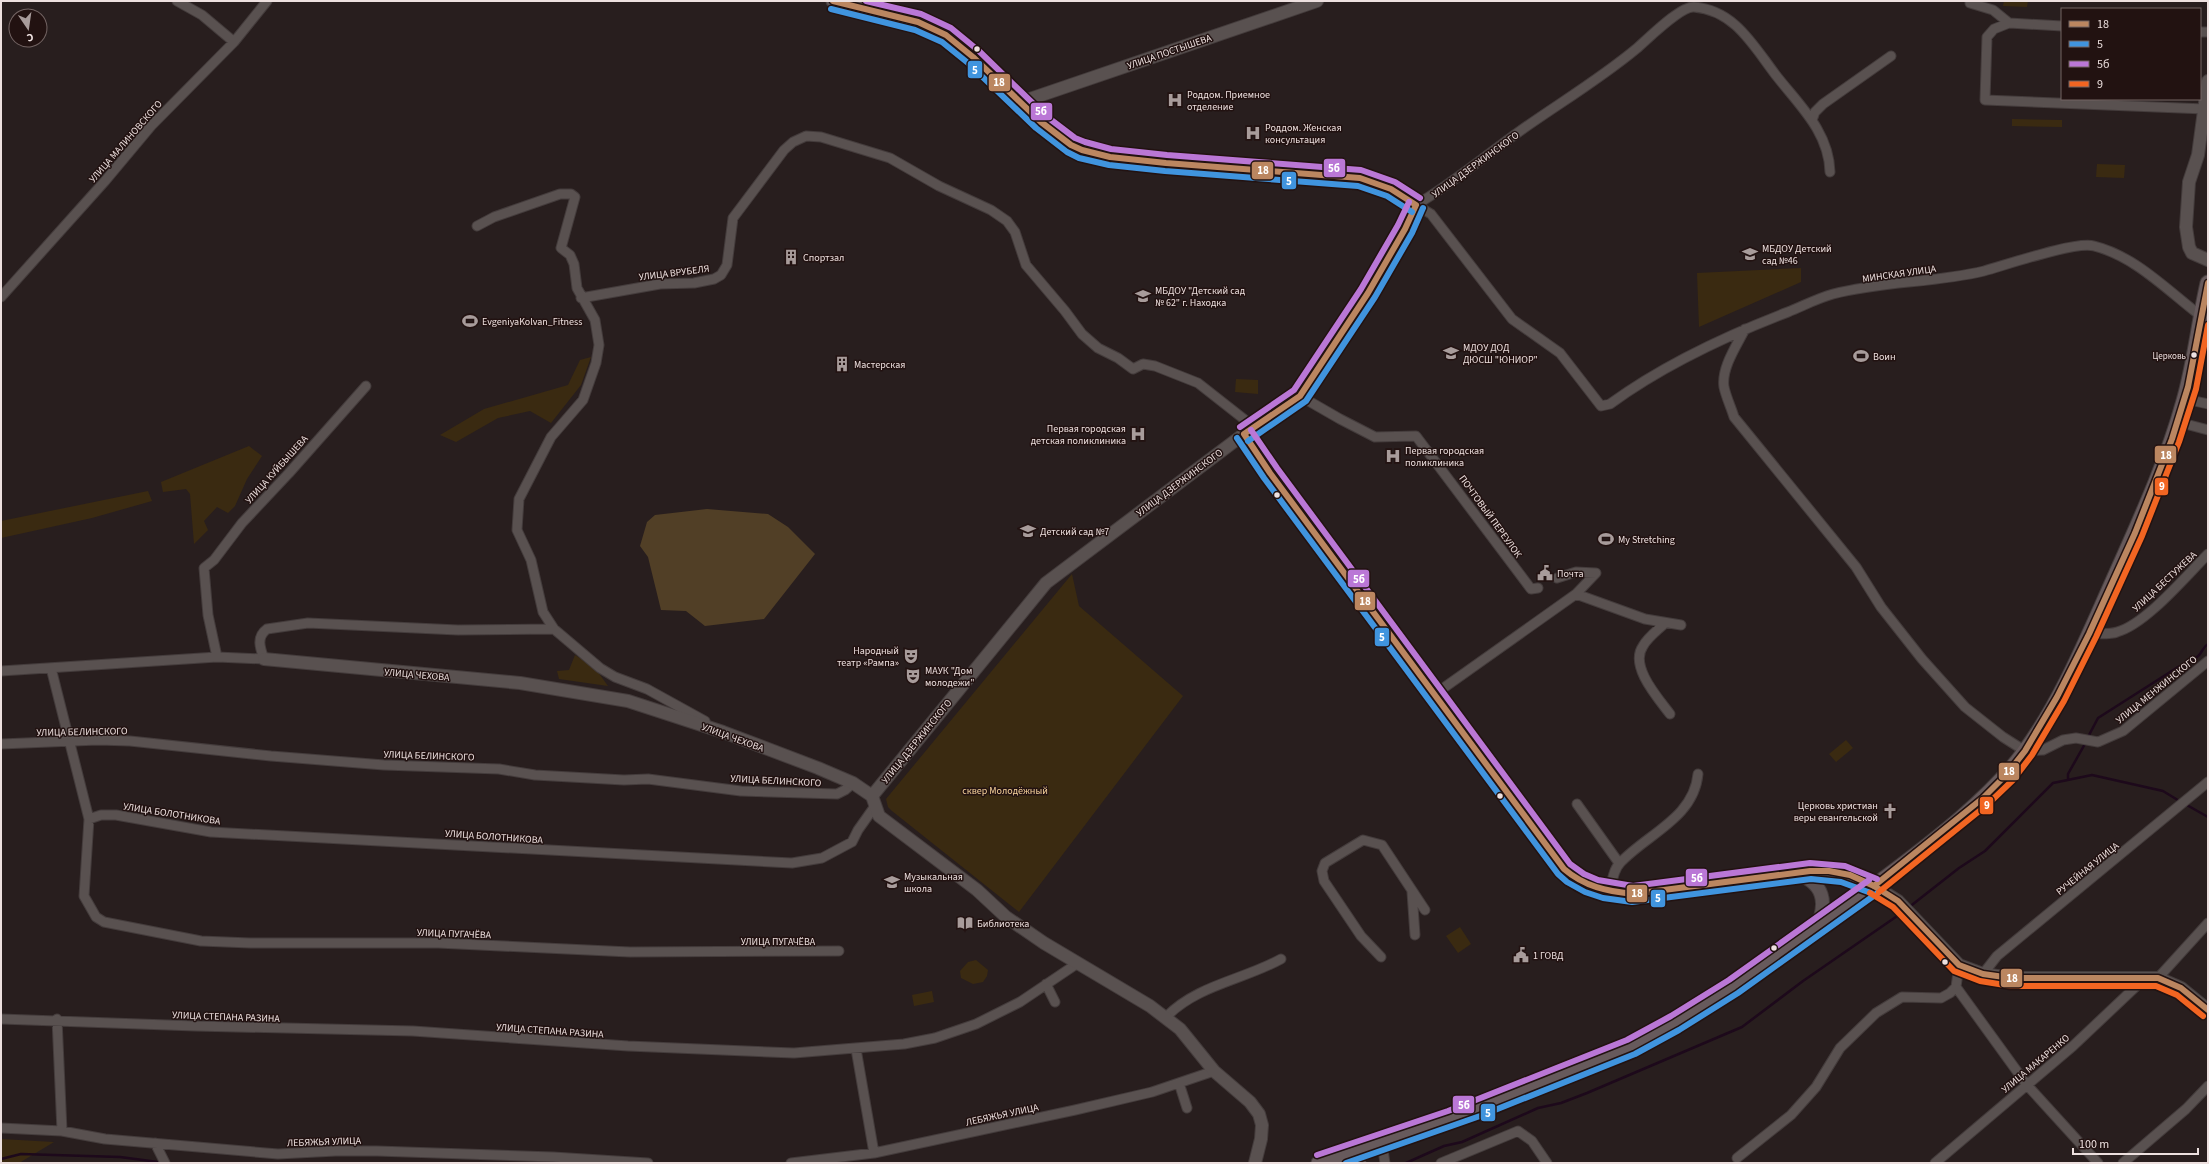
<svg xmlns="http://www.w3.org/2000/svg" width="2209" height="1164" viewBox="0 0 2209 1164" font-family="'Source Sans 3',sans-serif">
<rect width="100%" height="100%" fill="#281e1e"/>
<!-- green -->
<path fill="#3a2a11" d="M2004,1H2028L2027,7L2003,6Z
M2012,119L2062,120V127L2012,126Z
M2097,164L2125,165L2124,178L2096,177Z
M1801,268V282L1699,327L1697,273Z
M591,357L581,385L551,423L530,411L498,418L456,442L440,435L484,409L568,385L580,360Z
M1236,379L1258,380V394L1235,392Z
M249,446L262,456L247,479L235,506L228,513L217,507L204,521L208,530L194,544L190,494L186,489L163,492L161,482Z
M148,491L152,501L92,518L1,538V521Z
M1072,574L1079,606L1183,696L1019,912L892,811L888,807L886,799Z
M575,655L595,668L608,686L559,679L557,671L569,670Z
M1846,740L1853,748L1836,762L1829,754Z
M1460,927L1471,944L1458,953L1446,936Z
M976,960L988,970L987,976L983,982L973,984L961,978L960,971L968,962Z
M932,991L934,1002L914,1006L912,995Z
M1,1139L54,1142L19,1163H1Z"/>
<!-- forest -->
<path fill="#513f26" d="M707,509L768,514L788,527L815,554L764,619L705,626L686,611L661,610L648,557L640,546L647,522L655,515Z"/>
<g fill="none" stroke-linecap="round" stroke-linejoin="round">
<!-- stream -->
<path stroke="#1d091b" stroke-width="2.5" d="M2088,737L2098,718L2178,667C2184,666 2197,658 2200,654C2203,650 2204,646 2208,644
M2068,779V774L2086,742
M2185,804L2208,817
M1908,908L1959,868L1985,851L2053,783L2092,775L2163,791L2181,802
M1,1159L21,1154L120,1157L158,1162
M1406,1163L1444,1146L1462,1142L1538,1108L1561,1103L1587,1093L1742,1027L1803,981L1903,912"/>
<defs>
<path id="minor" d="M177,1L202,15L234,42
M1970,1V3L1993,10L2009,23L2062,26
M2009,23L1994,29L1987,37L1985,100L2205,109
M2200,32H2208
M1812,120L1815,112L1823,104L1891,56
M1830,172C1829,131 1798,104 1775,74C1753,45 1734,10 1694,7C1680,6 1648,39 1636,49C1600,79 1558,104 1520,131C1485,156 1453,183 1416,205L1431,214L1512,319L1560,353L1601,406L1610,404C1662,366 1728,335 1788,312C1803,306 1818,298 1833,294C1883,281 1934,283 1984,271C2006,265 2075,241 2094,246C2135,256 2168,291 2201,316
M477,226L494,217L560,194H571L575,197L561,248L570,255L574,264L577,288L595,320L599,345L596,363L583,400L551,437L519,499L517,530L531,560L543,612L554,629L600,668L615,677L647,689L705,721L707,727
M1,297L105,181L151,126L234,42L267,1
M581,298L660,284L694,283L714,279L721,275L727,265L733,218L784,150L793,142L806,136L821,137L890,158L939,186L991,210L1007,221L1015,232L1026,265L1065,311L1082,334L1098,348L1118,358L1133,369L1143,364L1155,366L1198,383L1254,427
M1745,329C1737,345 1721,368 1724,387C1726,397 1731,407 1734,417L1856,567L1881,607L1922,659L1965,707L2003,737L2025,751L2043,750L2063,740L2076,738L2098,742L2123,731L2208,661
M1300,396L1340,419L1375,437L1416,436L1531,589L1538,588
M2185,399L2208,404
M2178,422L2208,430
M1576,594L1645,619L1681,625
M1665,623C1658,630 1648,637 1643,646C1629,666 1658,698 1670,714
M2089,634C2098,633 2109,635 2117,632C2146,624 2186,576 2208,554
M217,657L208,615L204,568L214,560L242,523L289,473L366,386
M51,668L89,819L84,896L96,917L104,922L201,941L250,943H438L630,952L839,951
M1,671L217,657L264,659C260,648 256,637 267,629L308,623L458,630L554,629
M1435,694L1576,594L1596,573L1576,572L1557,578
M1,744L98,740L130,741L271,756L384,765L499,769L535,775L624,780L648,779L741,791L837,794L845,790L853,783
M1577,804L1619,863
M89,819L101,815H116L211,832L792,863L822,858L852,842L858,830L875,806
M1412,892L1415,935
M1610,892C1612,882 1613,870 1620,863C1647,834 1694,818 1698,774
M1381,957L1361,936L1324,881L1322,871L1325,863L1363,840L1382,845L1425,910
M1983,974L1997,956L2208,782
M2158,978L2208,923
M1046,984L1055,1002
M1956,987L2027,1085L2098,1163
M1166,1017C1197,985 1243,980 1281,959
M1,1019L195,1026L413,1031L628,1046L794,1053L904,1044L935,1038L976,1024L1020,1002L1078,963
M57,1019L62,1131
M856,1049L874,1153
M1179,1083L1187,1108
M1,1128L62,1131L105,1139L278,1154L336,1151H377L553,1157L648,1163
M155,1143L165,1163
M1382,1143L1385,1163
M1354,1152L1361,1163
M1737,1158L1791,1115L1816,1087L1840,1048L1876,1013L1902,997L1941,998L1950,993L1956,987L1959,965
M791,1163L874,1153L1075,1110L1152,1092L1214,1071
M1441,1163L1518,1131L1532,1141L1547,1163
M1935,1163L2073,1046L2146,977
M2123,1163L2186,1109L2208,1086"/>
<path id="tertiary" d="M2208,81L2198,155L2189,182L2186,227L2189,247L2192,253L2208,260
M1021,102L1317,1
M264,659L520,683L628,701L723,732L818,768L853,783L872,796
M872,796L879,816L977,890L1006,917L1044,943L1150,1006L1180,1029L1214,1071L1250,1102L1259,1114L1262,1125L1261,1139L1255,1163
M872,796L1046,583L1244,434
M1874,886L1898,901L1959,965L1983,974L2011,978H2158L2181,988L2208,1010"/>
<path id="secondary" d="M833,1L918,22L946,35L973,57L1041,122L1071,145L1082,150L1110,157L1166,163L1360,178L1391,189L1416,205L1405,229L1368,293L1300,396L1244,434L1253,447L1564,869C1585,889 1605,891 1633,894L1810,871C1836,870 1851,875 1874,886
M1794,873C1825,882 1828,903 1816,929"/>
<path id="primary" d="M1319,1163C1390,1141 1459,1116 1528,1089C1567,1073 1607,1059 1645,1040C1728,996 1809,936 1884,879C1930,844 1989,800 2023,754C2059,706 2086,642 2110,588C2137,527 2166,466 2184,401C2195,363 2199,322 2208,283"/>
</defs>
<!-- minor casing -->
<use href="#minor" stroke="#443c3c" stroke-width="11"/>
<!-- tertiary casing -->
<use href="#tertiary" stroke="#443c3c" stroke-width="14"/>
<!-- secondary casing -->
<use href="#secondary" stroke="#443c3c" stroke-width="15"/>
<!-- primary casing -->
<use href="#primary" stroke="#443c3c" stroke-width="17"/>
<!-- minor -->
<use href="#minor" stroke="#595150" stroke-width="9"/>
<!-- tertiary -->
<use href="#tertiary" stroke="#595150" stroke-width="12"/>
<!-- secondary -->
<use href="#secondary" stroke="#5c5253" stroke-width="13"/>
<!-- primary -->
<use href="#primary" stroke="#675a5c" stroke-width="15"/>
<defs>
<path id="bus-1" d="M833,1L918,22L946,35L973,57L1041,122L1071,145L1082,150L1110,157L1166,163L1360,178L1391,189L1416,205
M1244,434L1270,473L1564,869C1585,887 1607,891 1633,894L1810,871H1829L1850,875L1874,886L1898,901L1959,965L1983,974L2011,978H2158L2181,988L2208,1010
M1244,434L1300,396L1368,293L1405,229L1416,205
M1874,886L1983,798L2007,774L2025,751L2057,697L2089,634L2135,533L2172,439L2188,387L2208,283"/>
<path id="bus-2" d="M831,9L915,30L942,42L968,63L1036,128L1067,152L1079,158L1109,165L1165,171L1358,186L1387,196L1412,212
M1237,438L1264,478L1558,874L1567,882L1585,892L1603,898L1632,902L1811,879L1841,882L1871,893
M1248,441L1306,401L1375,297L1412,233L1423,208
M1346,1163L1480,1116L1635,1054L1679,1030L1738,993L1879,892"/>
<path id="bus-3" d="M866,1L921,14L951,28L979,51L1046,116L1075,138L1085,142L1111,149L1167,155L1361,170L1395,182L1420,198
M1240,427L1294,390L1361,289L1398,225L1409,202
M1251,430L1277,468L1570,864L1584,874L1598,880L1633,886L1810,863L1845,866L1877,879
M1317,1155L1448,1111L1627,1040L1671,1016L1729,980L1869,880"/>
<path id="bus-4" d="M1879,892L1988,804L2013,780L2032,755L2064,701L2096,637L2142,536L2179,442L2196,389L2208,325
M1870,893L1893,907L1954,971L1980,981L2011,986H2156L2177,995L2203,1016"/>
</defs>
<!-- bus-1 casing -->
<use href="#bus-1" stroke="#221211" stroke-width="9"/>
<!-- bus-2 casing -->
<use href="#bus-2" stroke="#221211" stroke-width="9"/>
<!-- bus-3 casing -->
<use href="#bus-3" stroke="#221211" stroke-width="9"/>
<!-- bus-4 casing -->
<use href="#bus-4" stroke="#221211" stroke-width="9"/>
<!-- bus-1 -->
<use href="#bus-1" stroke="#bb8660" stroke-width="6"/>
<!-- bus-2 -->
<use href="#bus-2" stroke="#4094de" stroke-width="6"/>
<!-- bus-3 -->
<use href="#bus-3" stroke="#ba77d6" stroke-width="6"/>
<!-- bus-4 -->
<use href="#bus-4" stroke="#f26522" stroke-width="6"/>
</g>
<!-- icons -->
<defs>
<symbol id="hospital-bare" viewBox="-9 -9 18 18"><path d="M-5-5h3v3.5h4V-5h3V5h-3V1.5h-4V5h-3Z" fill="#a89c9b" stroke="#221211" stroke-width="2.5" paint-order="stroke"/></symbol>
<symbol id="school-bare" viewBox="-9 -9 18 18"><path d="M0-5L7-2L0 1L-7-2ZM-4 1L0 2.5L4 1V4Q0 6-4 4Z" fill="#a89c9b" stroke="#221211" stroke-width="2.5" paint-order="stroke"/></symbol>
<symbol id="building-bare" viewBox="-9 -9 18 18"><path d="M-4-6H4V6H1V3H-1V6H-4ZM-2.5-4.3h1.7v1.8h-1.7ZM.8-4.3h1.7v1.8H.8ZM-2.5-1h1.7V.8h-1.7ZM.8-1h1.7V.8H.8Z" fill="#a89c9b" stroke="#221211" stroke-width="2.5" paint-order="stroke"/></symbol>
<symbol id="stadium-bare" viewBox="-9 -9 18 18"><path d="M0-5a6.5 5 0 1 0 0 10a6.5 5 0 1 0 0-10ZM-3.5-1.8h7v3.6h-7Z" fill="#a89c9b" stroke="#221211" stroke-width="2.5" paint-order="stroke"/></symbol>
<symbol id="civic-bare" viewBox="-9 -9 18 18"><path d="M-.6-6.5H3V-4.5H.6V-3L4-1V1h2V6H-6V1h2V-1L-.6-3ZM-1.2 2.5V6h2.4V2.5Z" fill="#a89c9b" stroke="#221211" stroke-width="2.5" paint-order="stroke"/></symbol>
<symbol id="theatre-bare" viewBox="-9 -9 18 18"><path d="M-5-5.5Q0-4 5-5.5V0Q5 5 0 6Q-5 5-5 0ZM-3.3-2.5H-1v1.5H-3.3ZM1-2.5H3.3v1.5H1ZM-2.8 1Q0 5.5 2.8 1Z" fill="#a89c9b" stroke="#221211" stroke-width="2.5" paint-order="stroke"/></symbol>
<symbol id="church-bare" viewBox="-9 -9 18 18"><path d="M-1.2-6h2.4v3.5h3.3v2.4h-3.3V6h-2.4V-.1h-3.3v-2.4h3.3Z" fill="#a89c9b" stroke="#221211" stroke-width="2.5" paint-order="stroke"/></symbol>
<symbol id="library-bare" viewBox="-9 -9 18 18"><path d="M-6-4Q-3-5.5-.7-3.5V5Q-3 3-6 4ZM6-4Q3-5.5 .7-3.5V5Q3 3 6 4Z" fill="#a89c9b" stroke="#221211" stroke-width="2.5" paint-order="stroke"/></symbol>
</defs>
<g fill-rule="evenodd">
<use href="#hospital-bare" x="1164" y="89" width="22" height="22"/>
<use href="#hospital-bare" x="1242" y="122" width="22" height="22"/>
<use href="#school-bare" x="1739" y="243" width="22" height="22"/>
<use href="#building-bare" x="780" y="246" width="22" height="22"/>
<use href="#school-bare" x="1132" y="285" width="22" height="22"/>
<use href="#stadium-bare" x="459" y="310" width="22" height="22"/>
<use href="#school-bare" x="1440" y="342" width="22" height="22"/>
<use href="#stadium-bare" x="1850" y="345" width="22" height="22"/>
<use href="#building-bare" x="831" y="353" width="22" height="22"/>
<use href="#hospital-bare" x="1127" y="423" width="22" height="22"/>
<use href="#hospital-bare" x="1382" y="445" width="22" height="22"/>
<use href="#school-bare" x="1017" y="520" width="22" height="22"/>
<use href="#stadium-bare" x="1595" y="528" width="22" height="22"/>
<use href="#civic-bare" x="1534" y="562" width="22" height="22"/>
<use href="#theatre-bare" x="900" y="645" width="22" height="22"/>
<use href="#theatre-bare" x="902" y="665" width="22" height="22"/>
<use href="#church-bare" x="1879" y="800" width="22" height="22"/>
<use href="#school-bare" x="881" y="871" width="22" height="22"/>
<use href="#library-bare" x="954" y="912" width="22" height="22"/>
<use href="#civic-bare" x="1510" y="944" width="22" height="22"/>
</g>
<!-- markers -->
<g fill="#ede0df" stroke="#221211" stroke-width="1.5">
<circle cx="977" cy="49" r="3.5"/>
<circle cx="2194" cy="355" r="3.5"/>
<circle cx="1277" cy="495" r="3.5"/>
<circle cx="1500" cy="796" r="3.5"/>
<circle cx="1774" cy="948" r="3.5"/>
<circle cx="1945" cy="962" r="3.5"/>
</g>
<g text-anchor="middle" stroke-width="3" stroke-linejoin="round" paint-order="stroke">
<!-- bus labels -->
<g font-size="9" fill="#ede0df" stroke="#221211" text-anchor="end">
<text x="2186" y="359">Церковь</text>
</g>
<!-- street labels -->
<g font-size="10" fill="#ede0df" stroke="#221211">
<text transform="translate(1169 51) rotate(-19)" y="4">УЛИЦА ПОСТЫШЕВА</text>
<text transform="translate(125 141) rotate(-49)" y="4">УЛИЦА МАЛИНОВСКОГО</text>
<text transform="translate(1475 164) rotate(-36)" y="4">УЛИЦА ДЗЕРЖИНСКОГО</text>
<text transform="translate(674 272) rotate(-7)" y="4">УЛИЦА ВРУБЕЛЯ</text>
<text transform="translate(1899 273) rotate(-8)" y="4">МИНСКАЯ УЛИЦА</text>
<text transform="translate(276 469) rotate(-48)" y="4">УЛИЦА КУЙБЫШЕВА</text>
<text transform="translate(1179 482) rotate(-37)" y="4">УЛИЦА ДЗЕРЖИНСКОГО</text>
<text transform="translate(1491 516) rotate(54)" y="4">ПОЧТОВЫЙ ПЕРЕУЛОК</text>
<text transform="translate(2164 581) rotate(-43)" y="4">УЛИЦА БЕСТУЖЕВА</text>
<text transform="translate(417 674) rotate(5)" y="4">УЛИЦА ЧЕХОВА</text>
<text transform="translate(2156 689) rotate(-39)" y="4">УЛИЦА МЕНЖИНСКОГО</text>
<text transform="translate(82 731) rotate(-1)" y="4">УЛИЦА БЕЛИНСКОГО</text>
<text transform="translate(733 737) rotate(20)" y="4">УЛИЦА ЧЕХОВА</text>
<text transform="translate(916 741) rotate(-51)" y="4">УЛИЦА ДЗЕРЖИНСКОГО</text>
<text transform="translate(429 755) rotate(2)" y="4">УЛИЦА БЕЛИНСКОГО</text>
<text transform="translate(776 780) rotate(3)" y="4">УЛИЦА БЕЛИНСКОГО</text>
<text transform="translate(172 813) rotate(9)" y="4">УЛИЦА БОЛОТНИКОВА</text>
<text transform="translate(494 836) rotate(4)" y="4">УЛИЦА БОЛОТНИКОВА</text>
<text transform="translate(2087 868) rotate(-39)" y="4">РУЧЕЙНАЯ УЛИЦА</text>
<text transform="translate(454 933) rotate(2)" y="4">УЛИЦА ПУГАЧЁВА</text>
<text x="778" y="945">УЛИЦА ПУГАЧЁВА</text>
<text transform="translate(226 1016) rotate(2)" y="4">УЛИЦА СТЕПАНА РАЗИНА</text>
<text transform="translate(550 1030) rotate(4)" y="4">УЛИЦА СТЕПАНА РАЗИНА</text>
<text transform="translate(2035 1063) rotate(-40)" y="4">УЛИЦА МАКАРЕНКО</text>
<text transform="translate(1002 1114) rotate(-12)" y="4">ЛЕБЯЖЬЯ УЛИЦА</text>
<text transform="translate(324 1141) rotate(-2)" y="4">ЛЕБЯЖЬЯ УЛИЦА</text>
</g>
<!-- poi labels -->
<g font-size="10" fill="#ede0df" stroke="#221211" text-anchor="start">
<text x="1187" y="98">Роддом. Приемное<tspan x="1187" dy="12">отделение</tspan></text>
<text x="1265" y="131">Роддом. Женская<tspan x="1265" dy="12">консультация</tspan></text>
<text x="1762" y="252">МБДОУ Детский<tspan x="1762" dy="12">сад №46</tspan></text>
<text x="803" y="261">Спортзал</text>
<text x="1155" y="294">МБДОУ "Детский сад<tspan x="1155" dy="12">№ 62" г. Находка</tspan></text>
<text x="482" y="325">EvgeniyaKolvan_Fitness</text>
<text x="1463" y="351">МДОУ ДОД<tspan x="1463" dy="12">ДЮСШ "ЮНИОР"</tspan></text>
<text x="1873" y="360">Воин</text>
<text x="854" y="368">Мастерская</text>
<text x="1126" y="432" text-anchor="end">Первая городская<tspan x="1126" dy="12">детская поликлиника</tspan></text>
<text x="1405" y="454">Первая городская<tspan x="1405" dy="12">поликлиника</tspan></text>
<text x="1040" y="535">Детский сад №7</text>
<text x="1618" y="543">My Stretching</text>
<text x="1557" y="577">Почта</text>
<text x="899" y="654" text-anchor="end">Народный<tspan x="899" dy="12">театр «Рампа»</tspan></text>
<text x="925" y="674">МАУК "Дом<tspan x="925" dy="12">молодежи"</tspan></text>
<text x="1878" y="809" text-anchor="end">Церковь христиан<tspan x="1878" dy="12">веры евангельской</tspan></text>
<text x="904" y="880">Музыкальная<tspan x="904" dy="12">школа</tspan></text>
<text x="977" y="927">Библиотека</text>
<text x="1533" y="959">1 ГОВД</text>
</g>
<!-- park labels -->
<g font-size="10" fill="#f8d39c" stroke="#221211">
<text x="1005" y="794">сквер Молодёжный</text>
</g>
</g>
<g stroke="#221211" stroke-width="1.5">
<rect x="967" y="60" width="16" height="19" rx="4" fill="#4094de"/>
<rect x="988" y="73" width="23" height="19" rx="4" fill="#bb8660"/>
<rect x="1030" y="102" width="23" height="19" rx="4" fill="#ba77d6"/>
<rect x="1323" y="158" width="23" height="20" rx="4" fill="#ba77d6"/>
<rect x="1251" y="161" width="23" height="19" rx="4" fill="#bb8660"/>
<rect x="1281" y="171" width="16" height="19" rx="4" fill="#4094de"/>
<rect x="2154" y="445" width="23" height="19" rx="4" fill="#bb8660"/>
<rect x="2154" y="477" width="15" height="19" rx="4" fill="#f26522"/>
<rect x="1347" y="569" width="23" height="19" rx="4" fill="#ba77d6"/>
<rect x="1354" y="591" width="22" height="20" rx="4" fill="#bb8660"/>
<rect x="1374" y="627" width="16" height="20" rx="4" fill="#4094de"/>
<rect x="1998" y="762" width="22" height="19" rx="4" fill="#bb8660"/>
<rect x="1979" y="796" width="15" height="19" rx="4" fill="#f26522"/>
<rect x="1685" y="868" width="23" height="19" rx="4" fill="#ba77d6"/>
<rect x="1626" y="884" width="22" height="19" rx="4" fill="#bb8660"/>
<rect x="1650" y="889" width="16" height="19" rx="4" fill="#4094de"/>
<rect x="2000" y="968" width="23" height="20" rx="4" fill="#bb8660"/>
<rect x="1452" y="1095" width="23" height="19" rx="4" fill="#ba77d6"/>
<rect x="1480" y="1103" width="16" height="19" rx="4" fill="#4094de"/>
</g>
<g font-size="11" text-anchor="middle" font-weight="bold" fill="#fff">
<text x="975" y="74">5</text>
<text x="999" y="86">18</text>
<text x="1041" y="115">5б</text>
<text x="1334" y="172">5б</text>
<text x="1263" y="174">18</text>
<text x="1289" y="185">5</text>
<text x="2166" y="459">18</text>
<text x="2162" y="490">9</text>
<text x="1359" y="583">5б</text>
<text x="1365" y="605">18</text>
<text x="1382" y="641">5</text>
<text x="2009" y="775">18</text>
<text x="1987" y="809">9</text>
<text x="1697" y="882">5б</text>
<text x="1637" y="897">18</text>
<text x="1658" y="902">5</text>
<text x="2012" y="982">18</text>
<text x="1464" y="1109">5б</text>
<text x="1488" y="1117">5</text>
</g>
<!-- border -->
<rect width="2209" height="1164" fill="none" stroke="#ede0df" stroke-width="4"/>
<!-- legend -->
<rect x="2061" y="8" width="140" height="92" fill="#221211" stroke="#736463"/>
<rect x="2069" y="21" width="20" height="6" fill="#bb8660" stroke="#736463"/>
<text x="2097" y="28" font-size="12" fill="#ede0df">18</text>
<rect x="2069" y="41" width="20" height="6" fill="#4094de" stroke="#736463"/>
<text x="2097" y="48" font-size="12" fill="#ede0df">5</text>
<rect x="2069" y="61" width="20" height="6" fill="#ba77d6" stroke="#736463"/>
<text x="2097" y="68" font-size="12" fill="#ede0df">5б</text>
<rect x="2069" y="81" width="20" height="6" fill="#f26522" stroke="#736463"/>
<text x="2097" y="88" font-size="12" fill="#ede0df">9</text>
<!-- north arrow -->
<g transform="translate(28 28) rotate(167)"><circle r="19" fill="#221211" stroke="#736463"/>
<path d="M0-3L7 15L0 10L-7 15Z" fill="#a89c9b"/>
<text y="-6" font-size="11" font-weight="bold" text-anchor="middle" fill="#ede0df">С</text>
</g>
<!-- scale -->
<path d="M2073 1148v6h125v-6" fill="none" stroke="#ede0df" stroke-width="2"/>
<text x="2079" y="1148" font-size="12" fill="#ede0df" stroke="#221211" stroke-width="3" paint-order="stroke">100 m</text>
</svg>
